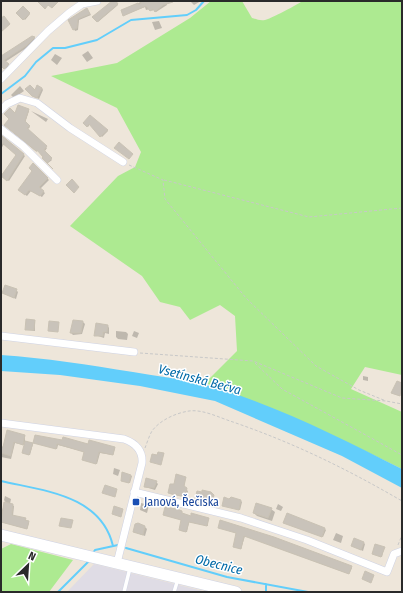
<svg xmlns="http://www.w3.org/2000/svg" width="403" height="593" viewBox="0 0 403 593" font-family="'Fira Sans Condensed',sans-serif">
<rect width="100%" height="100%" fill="#eee6da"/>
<!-- industrial -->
<path fill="#dfdce5" d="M94,564L207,592H67Z"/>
<!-- green -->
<path fill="#adea91" d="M211,1H242L252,18C256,19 260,21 265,20C268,20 301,3 302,1H402V375L365,367L351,389L402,412V469C338,437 273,408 205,383L237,351L235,316L220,305L190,320L180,307L160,302L142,276L70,226L118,176L135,167L141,152L117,108L51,76L117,63L190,18Z
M11,544L73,560L49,592H1V549Z"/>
<!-- water -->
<path fill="#62cefb" d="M1,355C45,358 89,365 133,372C155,376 177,378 199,383C270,402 337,436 402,469V488L342,456L215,401L140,386L60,375L1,371Z"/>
<!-- shadow -->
<path fill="#0003" d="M114,1L118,5L98,22L94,17Z
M143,1H166L167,5L156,12L154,9L152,11L150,9L146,10L145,7L124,15L122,10Z
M190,1H201L194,5Z
M23,7L30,14L25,20L17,13Z
M87,9L91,15L79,20L78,30L75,31L70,21Z
M159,21L162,28L155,30L152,22Z
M34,37L35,39L28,47L5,62L9,66L6,69L1,65V59Z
M88,51L93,58L87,62L82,55Z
M55,54L62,58L57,65L51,60Z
M20,86L24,91L14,98L11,95Z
M42,88L43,90L39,99L34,97L26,89L35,92Z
M18,106L29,111L25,123L30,127L27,130L47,148L45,151L52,160L48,163L38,150L37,152L5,125L15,115Z
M31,111L46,118L48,119L46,122Z
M90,117L108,131L102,137L90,124L88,127L84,123Z
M1,135L25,156L9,181L3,177L17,155L4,144L1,149Z
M33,164L49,180L40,189L45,193L42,197L31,191L27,196L21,192L33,171Z
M16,290L18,292L16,299L3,293Z
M35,321V331L27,330Z
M83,322L85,324L82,334L73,335L71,333Z
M108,326L109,328V334L105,333L104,338L95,335Z
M116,331L126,332L128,334L127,340L118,339L116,337Z
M134,331L139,333L137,338L132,336Z
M363,376L368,377V381L363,380Z
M397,382L402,384L400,396L393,393Z
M8,432L25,436V442L33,444L30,455L23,453L25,445L15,443L11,459L1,457V448L3,449Z
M36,436L63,442L115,448L113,455L100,453L97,464L83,460L85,452L58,445L57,449L35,443Z
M114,468L120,470L118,476L113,474Z
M123,474L132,476L130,483L122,481Z
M185,478L184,488L188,491L186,497L170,494L174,485Z
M156,482L158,484L155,490L145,487Z
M5,496L11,499L10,504L14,506L13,516L25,519L29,523L27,529L1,522V513L5,503L7,504L4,500Z
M241,501L242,502L240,510L223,505Z
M141,503L149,505L147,513L140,510Z
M278,504L283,507L281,511L276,509Z
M271,509L275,512L272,521L257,516L254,513Z
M181,512L182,514L191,517L208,519V526L189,522L187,532L181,531L182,520L164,515Z
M284,523L325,529L326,530L323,537Z
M145,527L147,529L145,536L134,532Z
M219,528L351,567L352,568L349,574L245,536L241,549L235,547L237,533Z
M336,533L343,536L341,543L333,540Z
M363,542L365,544L363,551L352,546Z
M384,548L382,557L374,554Z"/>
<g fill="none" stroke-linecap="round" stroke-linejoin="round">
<!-- stream -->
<path stroke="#62cefb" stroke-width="2" d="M1,94L25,76L36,62L53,48H65L97,40L131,20L187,15L196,10L204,1
M1,481C44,491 101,495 113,546
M126,548L227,577L308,592
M93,553L95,550L118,545
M58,592L89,561
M266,592V584"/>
</g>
<!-- building -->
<path fill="#c9c3ba" stroke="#c9c2b4" d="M37,1H59L52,8L48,5L45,9Z
M112,1H116L118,4L97,22L92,17Z
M142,1H173V2L163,5L155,12L153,9L150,11L146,6L123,16L121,10L138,3L139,5Z
M23,6L30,13L23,20L16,13Z
M87,8L90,14L78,19L77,28L73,30L68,20Z
M4,16L10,24L1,32V18Z
M32,36L35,37L26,46L4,60L9,64L4,69L1,66V56Z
M30,85L35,90L37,85L42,88L37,98L32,96L25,89Z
M18,105L29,109L25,121L30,126L27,128L47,146L44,150L52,158L47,163L53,169L42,158L43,157L37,150L36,151L4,125L9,119L4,114L10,108L15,113Z
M90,115L108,130L100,137L89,124L87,127L83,123Z
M1,135L24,154L7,181L1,176L16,155L1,142Z
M119,142L133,154L129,159L114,148Z
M33,163L48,178L39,187L44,191L40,196L29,190L25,195L18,190L32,171L29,168Z
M72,179L79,187L74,193L66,185Z
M5,285L17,289L14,298L2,293Z
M26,319L35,320L34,330H25Z
M73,320L83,321L81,333H70Z
M49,321L59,322L58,332L48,331Z
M96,323L108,325L107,332H103V336H94Z
M397,381L402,383L400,396L391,393Z
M7,430L25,435L23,445L14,442L11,456L1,453V447H3Z
M35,435L62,440L63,437L88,444L89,440L115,447L113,455L99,452L96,464L82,460L84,452L57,444L56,449L33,443Z
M25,441L33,443L29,455L22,453Z
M158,452L164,453L161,465L150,462L152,454L157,455Z
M122,472L131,475L129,483L121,481Z
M176,474L186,477L184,486L187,488L185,497L168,493L170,484H174Z
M146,478L157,481L154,488L144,487Z
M105,485L117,489L115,497L102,493Z
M202,490L211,492L214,495L212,503L195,499L197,491L202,492Z
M224,497L229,499L231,497L241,500L239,510L222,506Z
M4,502L13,504L12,515L26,518L25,520L29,521L27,529L1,522Z
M256,503L272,508L268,518L253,513Z
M114,506L123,509L121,517L112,514Z
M165,507L177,509L182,511V513L191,516V513L209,518L207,526L189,522L186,532L179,530L181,520L163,515Z
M287,513L325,528L322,537L283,523Z
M61,518L73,520L71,528L59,526Z
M220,520L274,537L352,566L349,574L244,536L241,549L233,547L236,533L218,528Z
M138,523L145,526L143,535L133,532L135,524Z
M354,538L364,542L361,550L351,546Z
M375,544L385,547L381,557L372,554Z
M365,571L374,575L371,583L362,579Z"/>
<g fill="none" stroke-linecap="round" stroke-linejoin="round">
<defs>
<path id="lane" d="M124,592L130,568
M174,592L178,579"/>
<path id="street" d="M1,79L48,31L69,13L82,4L97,1
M1,110L7,104L20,98L37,103L70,128L123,162
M1,129L23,146L57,180
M1,336L134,352
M1,423L124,439C135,443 143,450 142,463L117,563
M134,492L241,518L307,540L387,572L394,554L402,551"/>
<path id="secondary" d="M1,535L236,592"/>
</defs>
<!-- lane casing -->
<use href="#lane" stroke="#cfd3e4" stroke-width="4.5"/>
<!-- street casing -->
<use href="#street" stroke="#cfd3e4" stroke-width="8"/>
<!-- secondary casing -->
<use href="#secondary" stroke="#cfd3e4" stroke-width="12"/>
<!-- path -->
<path stroke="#c8c8c8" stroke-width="1" stroke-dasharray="3 2" stroke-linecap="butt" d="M129,165L163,180L165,199L246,298L316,366L359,390L386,401
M164,180L309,217L402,208
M140,353L253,361L342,398L386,401L402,404
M255,363L282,389L402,455
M145,448C147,443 149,436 152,431C160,420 176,413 189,411C203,409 220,418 233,422C294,443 347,469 402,501
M398,545L402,535"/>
<!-- lane -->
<use href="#lane" stroke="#fff" stroke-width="3.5"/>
<!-- street -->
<use href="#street" stroke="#fff" stroke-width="7"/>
<!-- secondary -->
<use href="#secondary" stroke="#fff" stroke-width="11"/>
</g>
<!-- markers -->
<rect fill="#1a4fb4" stroke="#fff" stroke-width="1.5" x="132" y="498" width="8" height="8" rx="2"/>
<g text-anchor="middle" stroke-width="3" stroke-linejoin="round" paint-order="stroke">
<!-- transit labels -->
<g font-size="12" fill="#164399" stroke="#fff" text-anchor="start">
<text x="144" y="506">Janová, Řečiska</text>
</g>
<!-- water labels -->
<g font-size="13" font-style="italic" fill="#006aa8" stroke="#fff">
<text transform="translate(200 379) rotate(15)" y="5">Vsetínská Bečva</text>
<text transform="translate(219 564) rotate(14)" y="5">Obecnice</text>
</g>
</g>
<!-- border -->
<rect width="403" height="593" fill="none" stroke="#2a2a2a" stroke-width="4"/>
<!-- north arrow -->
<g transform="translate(28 565) rotate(25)" stroke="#ffffff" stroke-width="3" paint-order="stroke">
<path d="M0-3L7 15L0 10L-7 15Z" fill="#2a2a2a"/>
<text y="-6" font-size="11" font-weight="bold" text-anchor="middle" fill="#2a2a2a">N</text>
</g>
</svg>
